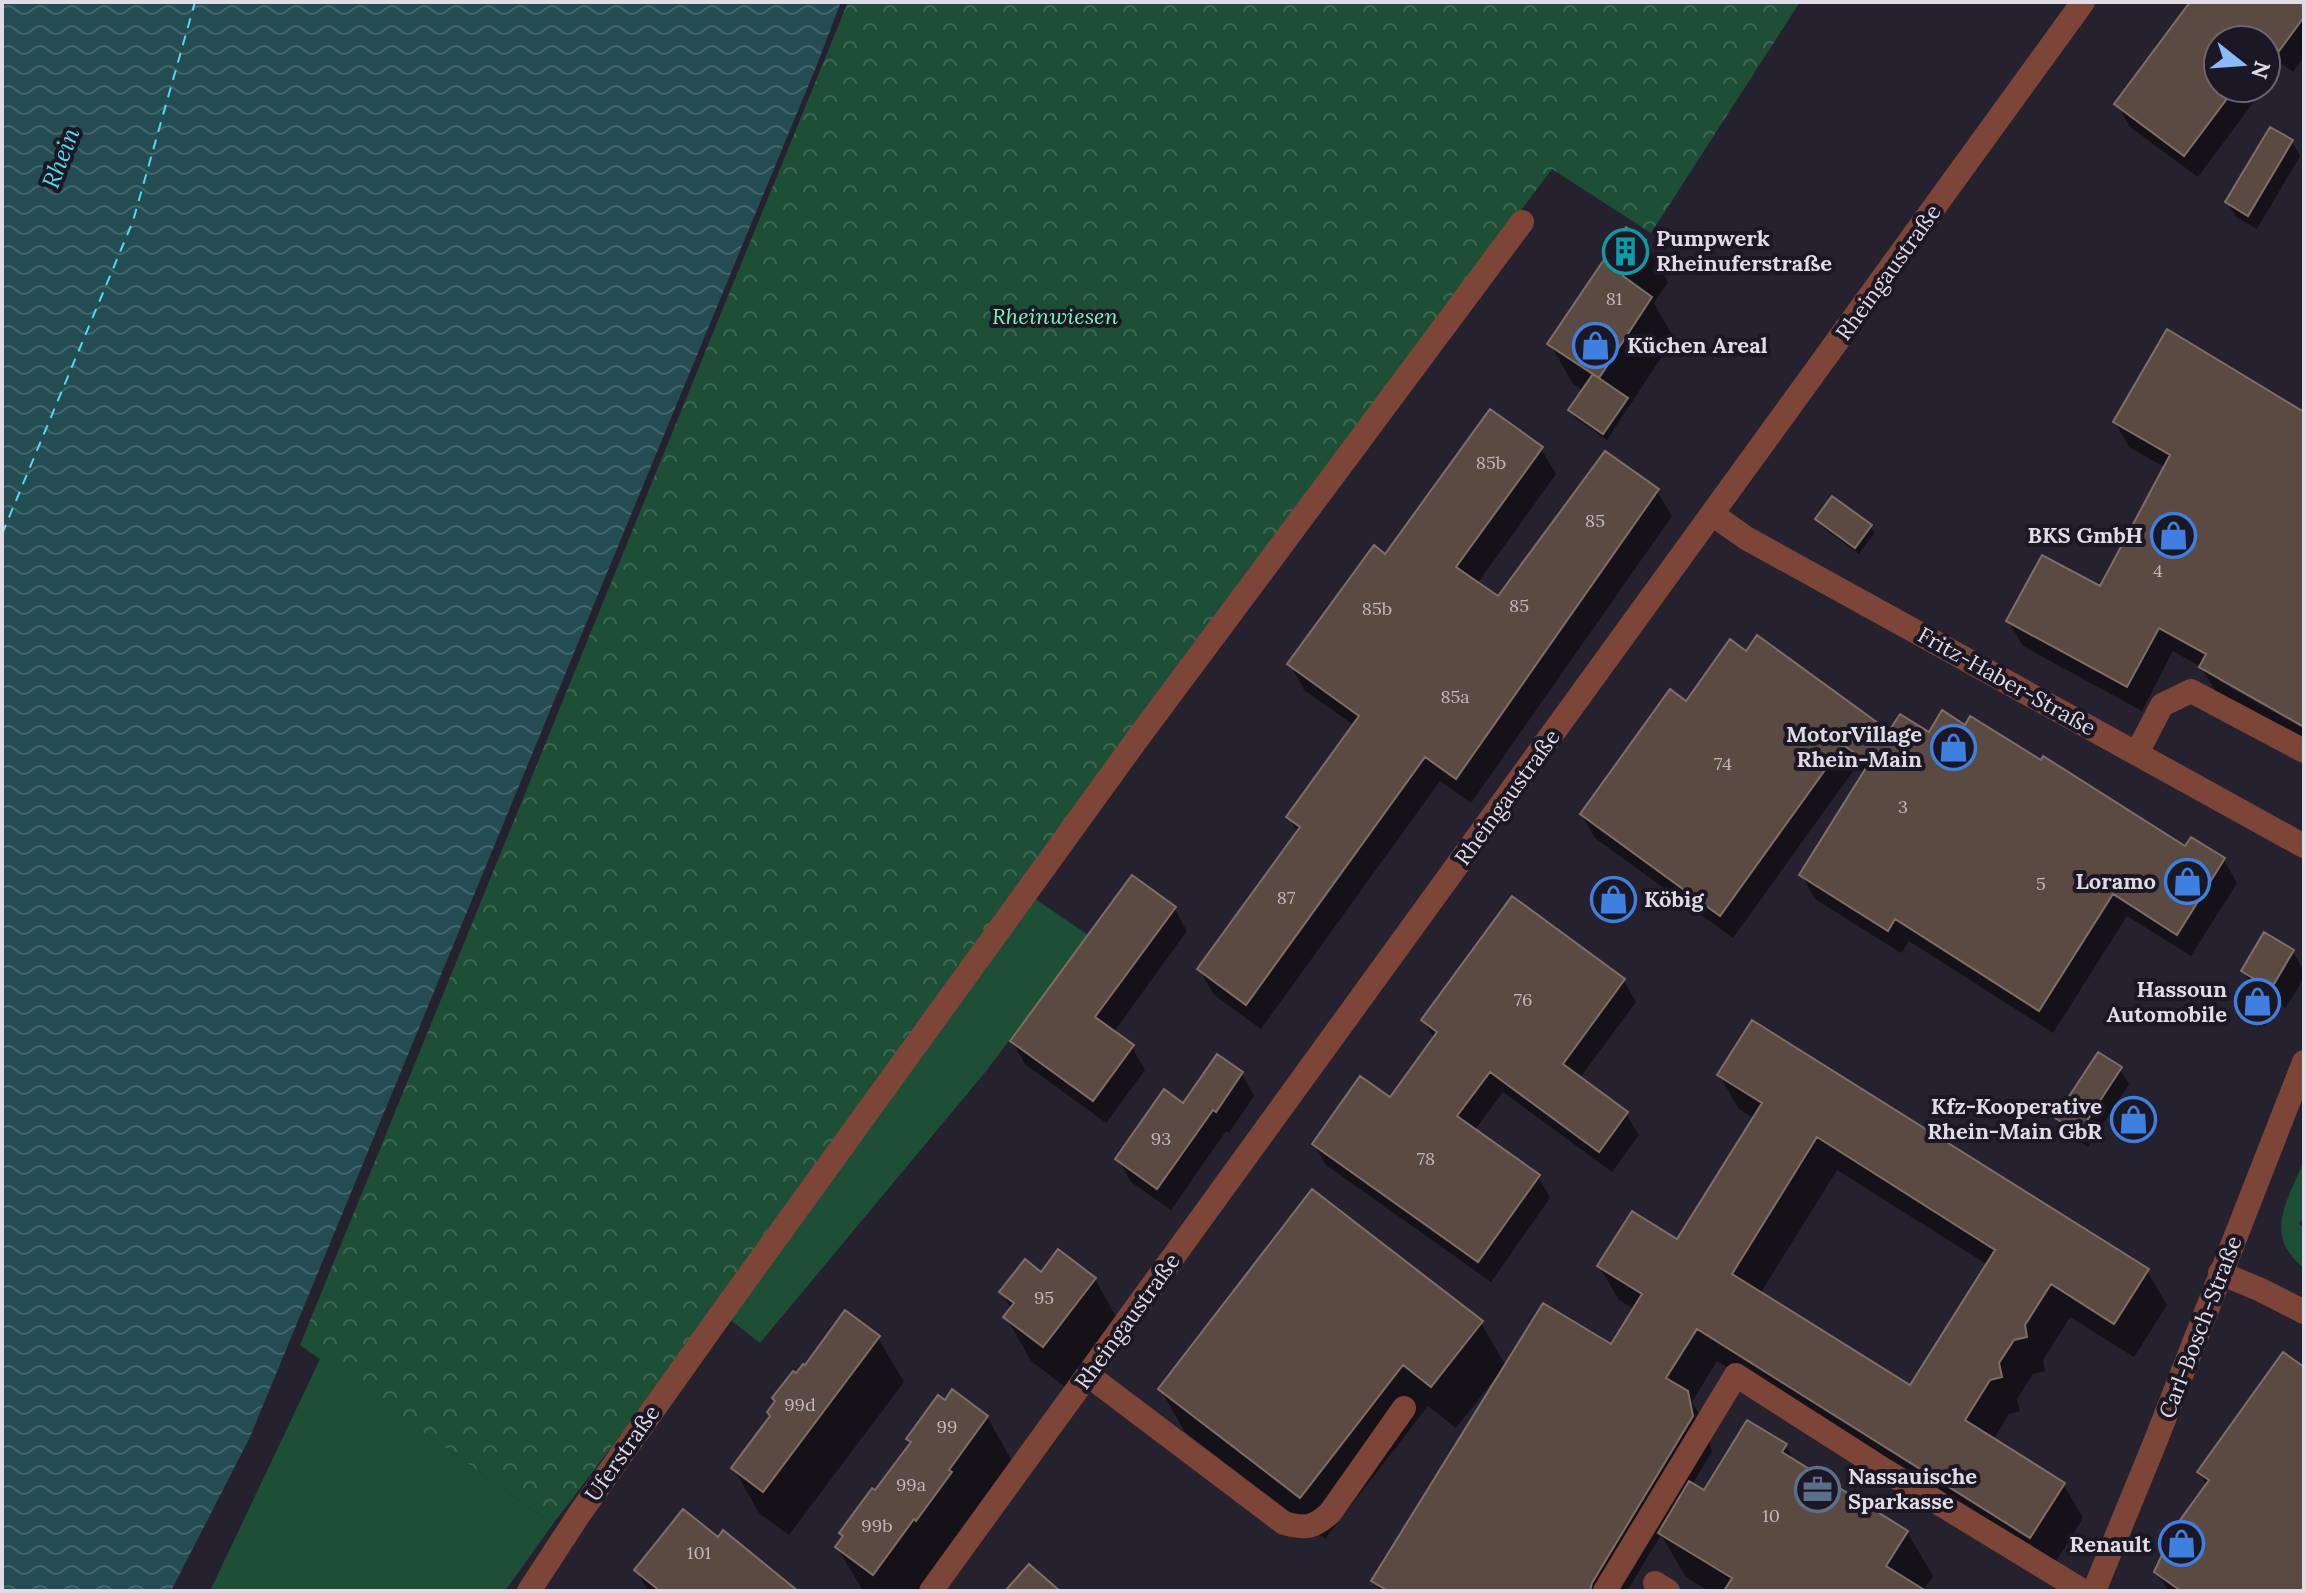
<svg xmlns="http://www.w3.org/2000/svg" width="2306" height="1593" viewBox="0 0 2306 1593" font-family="Lora,serif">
<defs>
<pattern id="park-crowns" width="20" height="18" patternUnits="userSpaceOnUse" patternTransform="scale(2)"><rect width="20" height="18" fill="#1d4f37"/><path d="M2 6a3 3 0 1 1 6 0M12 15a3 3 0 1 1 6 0" fill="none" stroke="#3d6854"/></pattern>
<pattern id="water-waves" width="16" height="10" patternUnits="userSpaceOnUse" patternTransform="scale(2)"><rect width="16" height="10" fill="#234d52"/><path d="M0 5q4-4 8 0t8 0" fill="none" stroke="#42666b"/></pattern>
</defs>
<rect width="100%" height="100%" fill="#26212e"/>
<!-- green -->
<path fill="#1d4f37" d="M1034,898L1088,935L987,1070L760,1343L728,1318Z
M2304,1161V1215L2299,1224L2304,1228V1268C2262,1235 2288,1200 2304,1161Z
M320,1359L553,1524L505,1591H210Z"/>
<!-- park -->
<path fill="url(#park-crowns)" d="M848,2H1800L1651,233L1552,169L1137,722L719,1305L553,1524L300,1345Z"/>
<!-- water -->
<path fill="url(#water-waves)" d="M2,2H841L816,67L250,1437L171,1591H2Z"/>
<!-- shadow -->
<path fill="#0007" fill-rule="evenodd" d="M2192,2H2304V57L2293,72L2282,64L2266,85V40H2218V88H2264L2198,177L2130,127L2117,104Z
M2292,142L2300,156L2257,229L2236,217L2227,202Z
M1645,242L1668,282L1654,303L1674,338L1607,440L1574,417L1570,410L1584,391L1573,384L1550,344Z
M2304,414V725L2219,676V681L2304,729V742L2216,692L2201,667L2173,651L2142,711L2023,646L2008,621L2100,589L2166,468L2129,447L2115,422Z
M1541,449L1556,474L1477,584L1499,599L1657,491L1672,516L1471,803L1440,781L1261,1029L1214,995L1199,969L1298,833L1289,817L1355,726L1304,690L1290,664L1386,557Z
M1817,520L1870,526L1874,533L1859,554L1821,526Z
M1747,653L1890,734H1929L2185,849L2224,860L2237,883L2191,956L2127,916L2053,1033L1909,941L1901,953L1815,899L1802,875L1865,773L1856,767L1733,938L1595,838L1582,815L1686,704Z
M1174,908L1187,931L1113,1033L1132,1047L1145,1070L1106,1123L1025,1064L1012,1041Z
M2293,952L2304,971V978L2285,1009L2280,1000L2277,1003L2280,1007L2276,1005L2264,1026L2248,1016L2244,1010L2255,991L2243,971Z
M1624,981L1636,1002L1579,1079L1626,1114L1639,1135L1612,1172L1503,1092L1474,1131L1538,1176L1550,1198L1491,1282L1326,1165L1314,1144L1391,1100L1434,1039L1423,1020Z
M2120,1069L2129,1084L2088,1147L2066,1133L2057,1118Z
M1241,1073L1254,1096L1229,1133L1226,1131L1171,1210L1131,1182L1118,1159L1184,1105Z
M1719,1075L2147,1271L2167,1305L2134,1357L2070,1317L2043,1360L2045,1371L2033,1374L2017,1399L2020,1411L2009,1414L1993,1440L2063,1484L2083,1518L2050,1571L1717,1361L1692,1402L1706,1427L1712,1452L1692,1485L1704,1493L1786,1446L1795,1463L1907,1532L1933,1576L1923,1591H1709L1686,1577L1661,1535L1627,1591H1380L1374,1581L1500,1377L1497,1376L1456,1428L1428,1406L1325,1539L1185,1432L1161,1390L1481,1323L1506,1366L1611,1347L1635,1310L1619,1300L1599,1266L1677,1242L1755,1119L1739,1109ZM1837,1170L1988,1265L1910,1388L1760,1294Z
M1041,1275L1095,1279L1120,1324L1069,1390L1031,1361L1006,1317L1011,1309L1002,1292Z
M878,1338L904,1382L789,1535L759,1513L734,1469L772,1417L796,1376Z
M2304,1369V1591H2168L2157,1572L2207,1486L2199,1472Z
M987,1417L1012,1461L919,1591H863L837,1547L912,1444L909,1439Z
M718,1540L795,1591H648L636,1570Z"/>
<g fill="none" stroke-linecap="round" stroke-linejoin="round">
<!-- ferry -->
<path stroke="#4fdceb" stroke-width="2" stroke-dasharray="10 8" stroke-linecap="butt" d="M2,534L133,221L195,2"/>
</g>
<!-- building -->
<path fill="#5b4a42" stroke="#7f6e65" stroke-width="2" fill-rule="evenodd" d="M2190,2H2304V17L2279,51L2266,40H2218V88H2235L2184,156L2114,104Z
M2270,127L2293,140L2248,216L2225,202Z
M1626,227L1646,240L1623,276L1652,297L1599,378L1547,344Z
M2167,329L2304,412V727L2199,667L2206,654L2159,628L2127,687L2006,621L2042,555L2100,586L2170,455L2113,422Z
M1593,374L1628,398L1603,434L1568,410Z
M1490,409L1543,447L1456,567L1498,596L1605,451L1659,489L1456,779L1425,757L1246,1005L1197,969L1300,827L1286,817L1359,716L1287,664L1374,545L1385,554Z
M1832,496L1872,525L1855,548L1815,519Z
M1757,635L1889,731L1900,714L1929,732L1942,710L1965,725L1970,716L2041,760L2043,756L2185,846L2191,837L2225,858L2177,935L2113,894L2039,1011L1895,919L1888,931L1799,875L1869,763L1843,745L1720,916L1580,814L1670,689L1686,701L1730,639L1746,651Z
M1132,875L1176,907L1095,1017L1134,1045L1093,1101L1010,1041Z
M1512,896L1625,979L1563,1064L1628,1112L1599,1152L1490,1072L1457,1116L1540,1175L1478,1262L1312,1144L1360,1076L1390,1097L1437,1032L1421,1020Z
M2264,932L2294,950L2271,989L2241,971Z
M2257,984L2275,995L2260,1020L2241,1010Z
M1752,1020L2149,1269L2114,1324L2051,1284L2025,1325L2027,1337L2014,1340L1999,1363L2002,1377L1990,1380L1965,1420L2065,1483L2030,1538L1697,1329L1666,1378L1688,1391L1693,1416L1592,1583L1590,1591H1388L1371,1581L1543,1303L1611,1344L1642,1294L1597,1266L1632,1211L1677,1239L1762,1103L1717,1075ZM1817,1137L1995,1250L1910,1385L1732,1274Z
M2098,1052L2122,1067L2079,1133L2055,1118Z
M1217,1054L1243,1072L1216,1112L1213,1110L1157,1189L1115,1159L1164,1089L1183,1103Z
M1312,1189L1483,1321L1431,1387L1403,1365L1300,1498L1158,1389Z
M1058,1249L1096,1278L1043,1347L1003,1317L1014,1303L999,1292L1025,1259L1041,1272Z
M845,1310L880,1336L763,1492L731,1468L770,1416L767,1412L775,1401L772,1398L793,1371L796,1373L803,1364L805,1365Z
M2283,1352L2304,1367V1591H2181L2154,1572L2175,1527L2209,1480L2197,1472Z
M952,1389L988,1416L949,1470L952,1472L916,1521L914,1519L873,1575L835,1547L843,1536L839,1533L872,1488L875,1490L911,1442L906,1439L938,1395L945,1400Z
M1747,1420L1787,1444L1782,1452L1908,1531L1886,1566L1926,1591H1724L1732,1578L1658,1533L1689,1481L1704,1490Z
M683,1509L718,1537L723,1530L798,1591H660L634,1570Z
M1029,1564L1060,1591H1005Z"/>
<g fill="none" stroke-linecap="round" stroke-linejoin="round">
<!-- minor -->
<path stroke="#7d4537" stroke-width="24" d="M1712,514L1746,538L2304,846
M2137,753L2162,705L2191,691L2304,751
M2220,1273L2261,1290L2304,1312
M1088,1375L1284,1523C1306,1529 1313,1528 1330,1513L1404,1408
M1655,1583L1668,1591
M529,1591L580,1513L719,1317L1135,742L1522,222
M931,1591L2083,2
M1605,1591L1736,1375L1886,1471L2083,1591
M2094,1591L2154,1445L2304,1062"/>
</g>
<!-- icons -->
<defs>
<symbol id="building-ring" viewBox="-11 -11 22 22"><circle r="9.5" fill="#1c1724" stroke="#0f9aa8" stroke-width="1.5"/><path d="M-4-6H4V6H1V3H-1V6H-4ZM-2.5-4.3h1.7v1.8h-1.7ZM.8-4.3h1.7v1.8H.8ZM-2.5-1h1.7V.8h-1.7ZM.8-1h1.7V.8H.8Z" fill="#0f9aa8"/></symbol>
<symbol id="shop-ring" viewBox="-11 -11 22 22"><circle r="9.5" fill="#1c1724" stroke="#3f7fe0" stroke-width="1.5"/><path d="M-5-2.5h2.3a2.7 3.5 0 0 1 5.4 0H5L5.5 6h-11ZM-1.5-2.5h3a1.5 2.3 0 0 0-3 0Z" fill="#3f7fe0"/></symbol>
<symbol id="office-ring" viewBox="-11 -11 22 22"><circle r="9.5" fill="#1c1724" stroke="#5c6f8a" stroke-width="1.5"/><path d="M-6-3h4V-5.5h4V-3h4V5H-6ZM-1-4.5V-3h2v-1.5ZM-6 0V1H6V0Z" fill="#5c6f8a"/></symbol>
</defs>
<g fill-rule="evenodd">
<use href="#building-ring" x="1600" y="226" width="51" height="51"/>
<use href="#shop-ring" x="1570" y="320" width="51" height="51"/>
<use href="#shop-ring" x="2148" y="510" width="51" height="51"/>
<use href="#shop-ring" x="1928" y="722" width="51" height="51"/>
<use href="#shop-ring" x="2162" y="856" width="51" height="51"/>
<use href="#shop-ring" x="1588" y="874" width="51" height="51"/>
<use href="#shop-ring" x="2232" y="976" width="51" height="51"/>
<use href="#shop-ring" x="2108" y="1094" width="51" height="51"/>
<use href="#office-ring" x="1792" y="1464" width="51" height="51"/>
<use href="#shop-ring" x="2156" y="1518" width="51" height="51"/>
</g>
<g text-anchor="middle" stroke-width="8" stroke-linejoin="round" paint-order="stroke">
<!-- number labels -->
<g font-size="18" fill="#beb8bc">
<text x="1614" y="305">81</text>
<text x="1491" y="469">85b</text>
<text x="1595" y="527">85</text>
<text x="2158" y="577">4</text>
<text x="1519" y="612">85</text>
<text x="1377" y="615">85b</text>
<text x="1455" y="703">85a</text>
<text x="1723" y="770">74</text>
<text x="1903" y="813">3</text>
<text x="2041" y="890">5</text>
<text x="1286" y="904">87</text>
<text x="1523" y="1006">76</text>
<text x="1161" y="1145">93</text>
<text x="1426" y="1165">78</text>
<text x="1044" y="1304">95</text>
<text x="800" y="1411">99d</text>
<text x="947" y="1433">99</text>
<text x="911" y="1491">99a</text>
<text x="1771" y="1522">10</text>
<text x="877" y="1532">99b</text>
<text x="699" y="1559">101</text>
</g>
<!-- poi labels -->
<g font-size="22" font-weight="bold" fill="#dfdce5" stroke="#1c1724" text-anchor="end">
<text x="1656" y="246" text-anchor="start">Pumpwerk<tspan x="1656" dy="25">Rheinuferstraße</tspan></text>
<text x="1627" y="353" text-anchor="start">Küchen Areal</text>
<text x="2143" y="543">BKS GmbH</text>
<text x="1922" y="742">MotorVillage<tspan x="1922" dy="25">Rhein-Main</tspan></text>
<text x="2156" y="889">Loramo</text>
<text x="1644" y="907" text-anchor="start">Köbig</text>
<text x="2227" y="997">Hassoun<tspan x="2227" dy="25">Automobile</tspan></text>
<text x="2102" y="1114">Kfz-Kooperative<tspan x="2102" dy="25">Rhein-Main GbR</tspan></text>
<text x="1848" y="1484" text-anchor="start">Nassauische<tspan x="1848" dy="25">Sparkasse</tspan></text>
<text x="2151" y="1552">Renault</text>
</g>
<!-- street labels -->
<g font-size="22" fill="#dfdce5" stroke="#1c1724">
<text transform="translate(1888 272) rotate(-54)" y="8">Rheingaustraße</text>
<text transform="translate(2007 681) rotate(29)" y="8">Fritz-Haber-Straße</text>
<text transform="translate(1507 797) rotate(-54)" y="8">Rheingaustraße</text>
<text transform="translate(1127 1321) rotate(-54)" y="8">Rheingaustraße</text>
<text transform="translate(2200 1327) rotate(-69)" y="8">Carl-Bosch-Straße</text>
<text transform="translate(622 1453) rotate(-55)" y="8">Uferstraße</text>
</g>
<!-- park labels -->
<g font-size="22" font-style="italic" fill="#75f8b7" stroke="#1c1724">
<text x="1055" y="324">Rheinwiesen</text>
</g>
<!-- water labels -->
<g font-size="24" font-style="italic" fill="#4fdceb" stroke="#1c1724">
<text transform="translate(61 158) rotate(-69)" y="8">Rhein</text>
</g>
</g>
<!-- border -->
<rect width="2306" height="1593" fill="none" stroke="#dfdce5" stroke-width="8"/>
<!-- north arrow -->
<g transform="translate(2242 64) rotate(107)"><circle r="38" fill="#1c1724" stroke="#6a6671" stroke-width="2"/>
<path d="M0-6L14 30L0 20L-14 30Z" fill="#88bafc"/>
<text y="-12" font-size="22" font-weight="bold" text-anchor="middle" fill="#dfdce5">N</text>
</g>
</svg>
